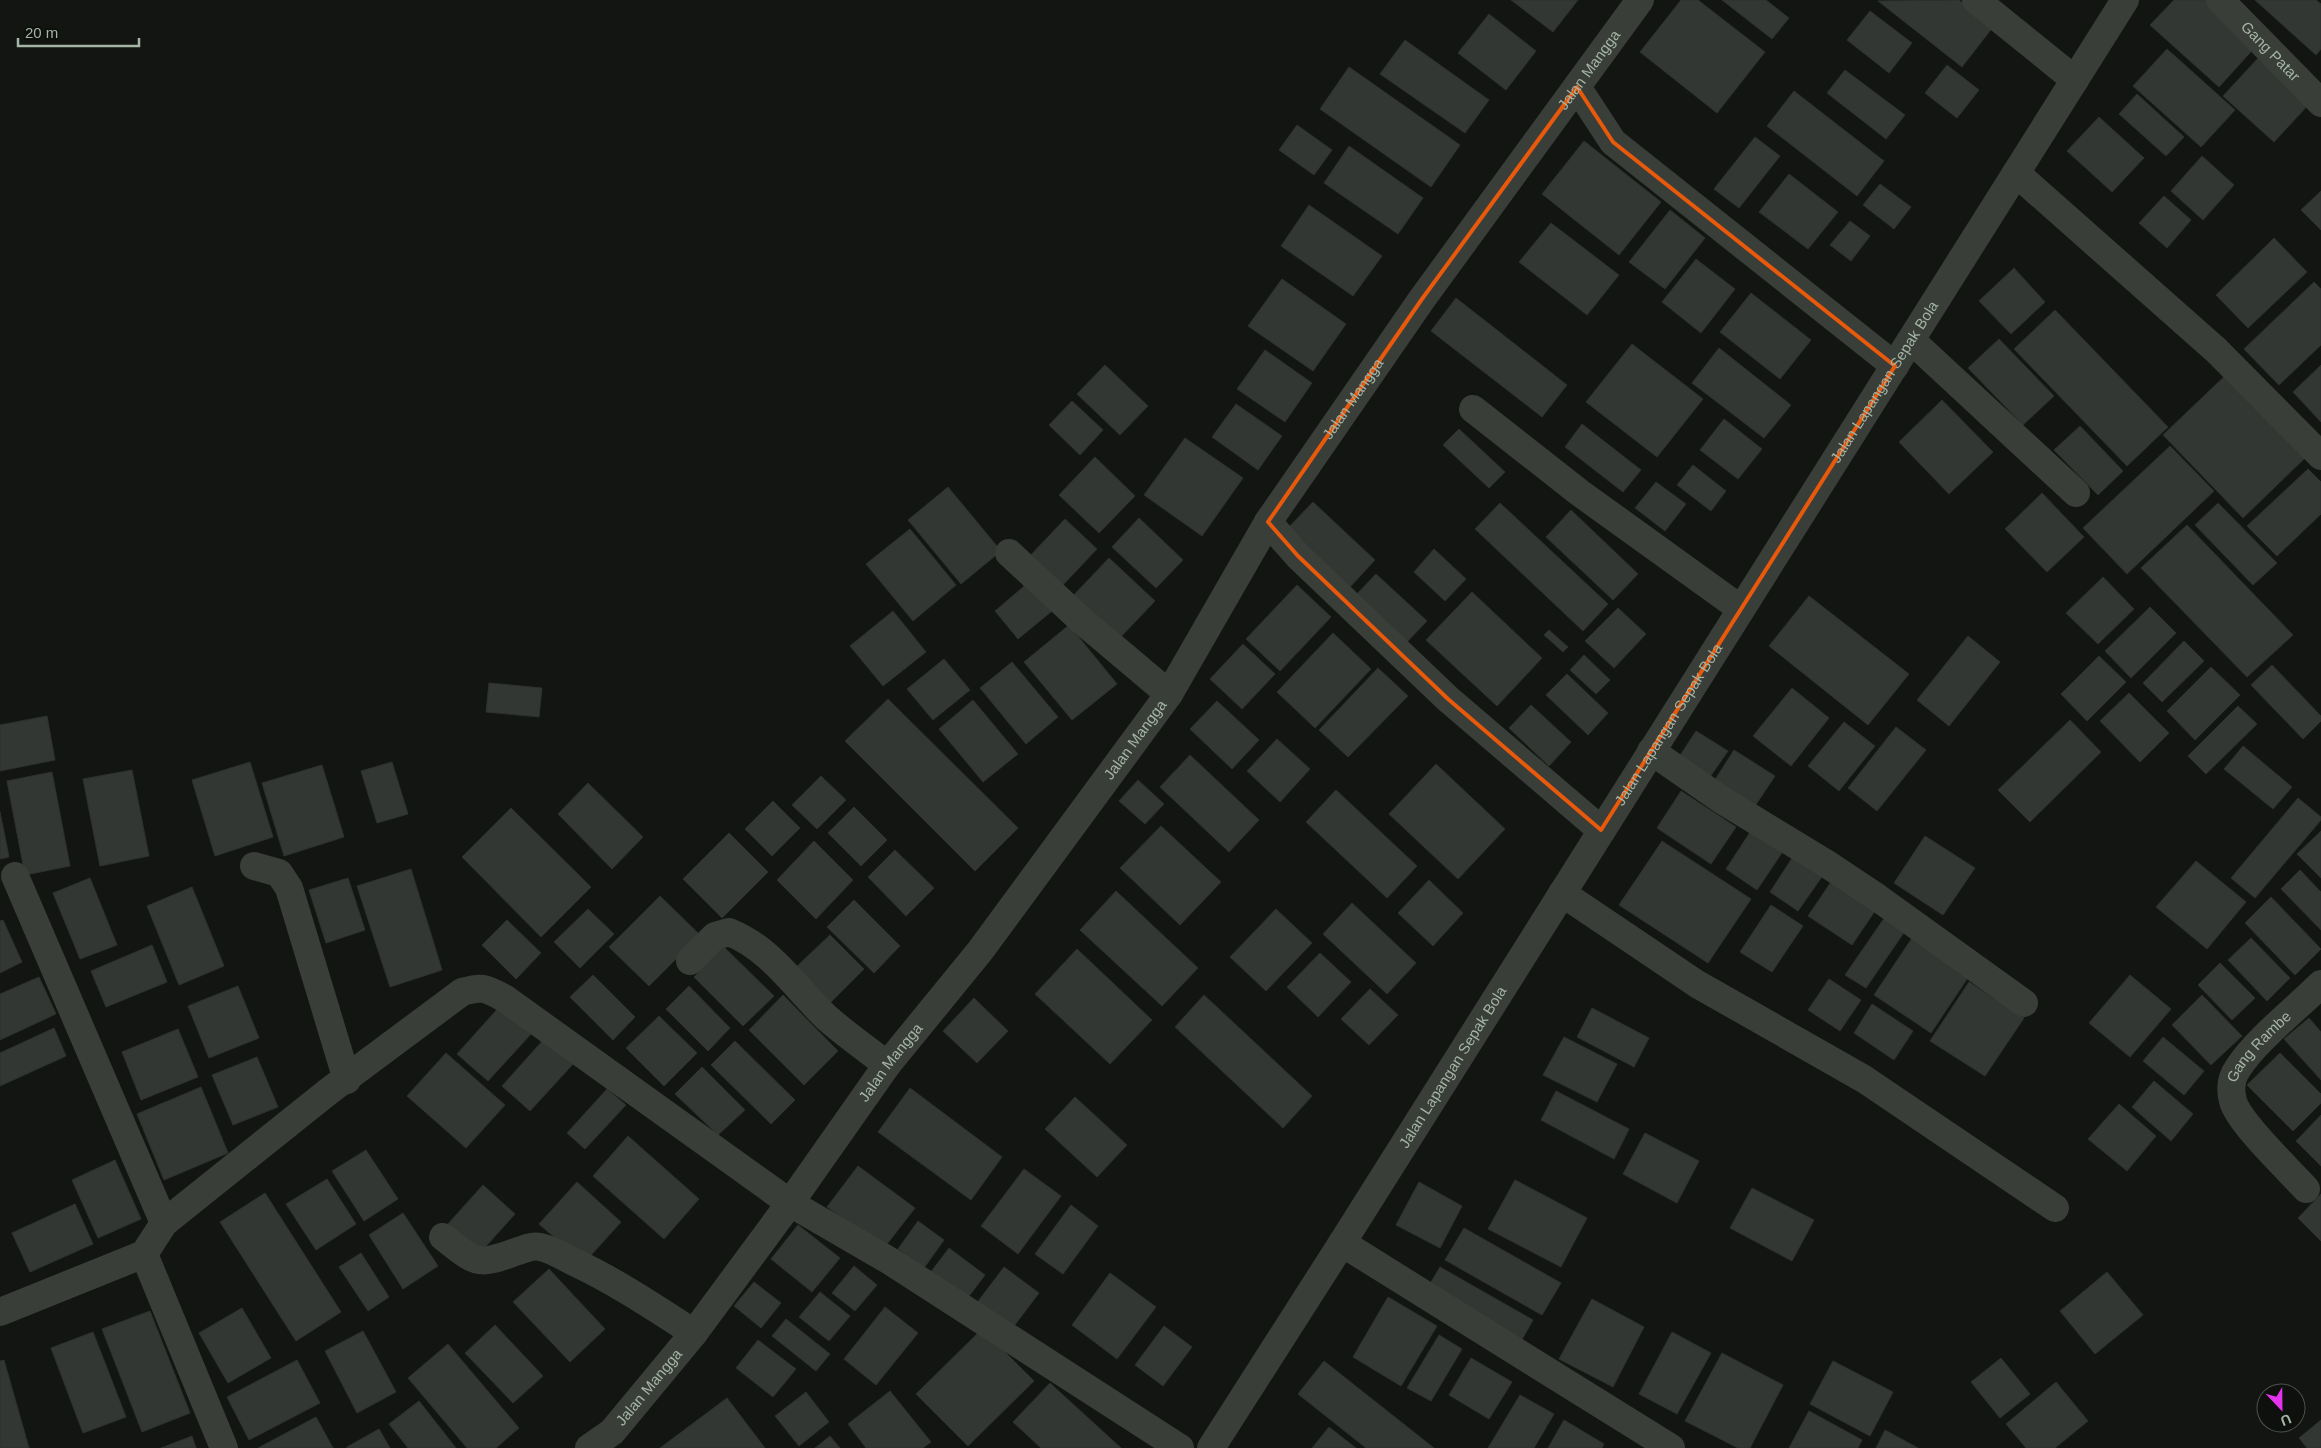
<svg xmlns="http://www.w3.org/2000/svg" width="2321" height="1448" viewBox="0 0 2321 1448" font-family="Arial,sans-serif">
<rect width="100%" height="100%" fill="#131513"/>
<!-- building -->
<path fill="#333734" stroke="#2d312e" d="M1511,0H1578L1553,32Z
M1681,0H1698L1765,52L1717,113L1640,52Z
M1722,0H1766L1789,18L1772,39Z
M1959,0L1993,27L1962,67L1878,1Z
M2174,0H2207L2257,45L2219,87L2150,25Z
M2255,0H2316L2321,4V49L2316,55Z
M1870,11L1912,43L1889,73L1847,40Z
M1489,14L1536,51L1506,90L1458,53Z
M1405,40L1489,100L1465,133L1380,74Z
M2167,49L2235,110L2201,147L2133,86Z
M2260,56L2311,102L2274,142L2223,96Z
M1947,65L1979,90L1957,118L1925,93Z
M1349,67L1460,145L1431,187L1320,109Z
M1845,70L1905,115L1886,139L1827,93Z
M1794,91L1884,161L1857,196L1767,126Z
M2137,94L2184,137L2166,156L2119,114Z
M2099,117L2144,158L2112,192L2067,151Z
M1297,125L1332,150L1314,175L1279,150Z
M1755,137L1780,156L1739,208L1714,189Z
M1584,141L1661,202L1619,255L1542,194Z
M1349,146L1423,198L1398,234L1324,183Z
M2202,156L2234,185L2203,220L2171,191Z
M1789,174L1838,212L1808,249L1759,212Z
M1880,184L1911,207L1894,229L1863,205Z
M2321,191V230L2301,210Z
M2164,196L2191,220L2167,248L2139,223Z
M1309,205L1382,256L1353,296L1281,246Z
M1670,210L1705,238L1665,289L1629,262Z
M1850,221L1870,236L1851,261L1830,245Z
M1551,223L1619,275L1587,315L1519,262Z
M2274,238L2307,272L2248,328L2216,295Z
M1696,259L1735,289L1701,333L1662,302Z
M2014,268L2045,302L2011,334L1979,301Z
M1282,279L1346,324L1313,371L1248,326Z
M2314,282L2321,289V345L2279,385L2244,349Z
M1751,293L1811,340L1780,379L1720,332Z
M1456,298L1567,385L1542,417L1431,331Z
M2055,310L2168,427L2127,466L2014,349Z
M1999,339L2054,396L2023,425L1968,368Z
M1632,344L1703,399L1657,457L1586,402Z
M1719,348L1791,405L1764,438L1692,383Z
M1265,350L1312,383L1285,422L1237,389Z
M1105,365L1148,406L1120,435L1077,394Z
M2321,365V422L2293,392Z
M2228,373L2308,455L2243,518L2163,435Z
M1942,400L1993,452L1949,494L1899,442Z
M1072,401L1103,430L1080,455L1049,425Z
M1236,404L1282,436L1258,470L1212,437Z
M1724,419L1762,449L1738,479L1700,450Z
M1582,424L1641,470L1623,492L1565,447Z
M2080,426L2123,471L2098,495L2054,450Z
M1459,429L1505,472L1489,488L1443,445Z
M1185,438L1243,478L1202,536L1144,495Z
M2170,446L2214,491L2127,574L2083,528Z
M1095,457L1135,496L1099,533L1059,495Z
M1693,465L1726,491L1711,511L1677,485Z
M2308,469L2321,482V514L2277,556L2247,526Z
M1656,482L1686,504L1665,531L1635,508Z
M948,487L1001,551L961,584L908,520Z
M2042,493L2084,537L2047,572L2005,529Z
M1313,502L1375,560L1350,587L1288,528Z
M1500,503L1608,604L1583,631L1475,529Z
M2218,503L2277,563L2253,585L2195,525Z
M1571,510L1638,574L1613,600L1546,537Z
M1139,518L1183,560L1156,588L1112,547Z
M1065,519L1097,549L1059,589L1027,559Z
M2187,525L2293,635L2247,677L2141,568Z
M910,529L956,585L913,621L866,564Z
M1434,549L1466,579L1445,601L1414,572Z
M1109,558L1155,601L1116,642L1070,599Z
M1376,574L1427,621L1404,645L1354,597Z
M2103,577L2134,609L2098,644L2066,613Z
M1029,582L1052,611L1018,639L995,611Z
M1297,585L1331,617L1280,671L1246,639Z
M1472,592L1542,658L1497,706L1426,640Z
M1809,596L1909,674L1868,725L1769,646Z
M2150,607L2176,633L2131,678L2105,651Z
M1618,608L1646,634L1614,668L1585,641Z
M893,611L926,652L883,686L850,646Z
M1069,625L1117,684L1072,720L1024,662Z
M1549,630L1568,647L1563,652L1544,635Z
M1333,633L1371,669L1315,728L1277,692Z
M1968,636L2000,662L1949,726L1917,700Z
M2184,641L2204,661L2162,702L2143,683Z
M1243,644L1275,674L1242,709L1210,679Z
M1584,655L1610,680L1596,694L1570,670Z
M2099,656L2126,682L2087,721L2061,694Z
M944,659L970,690L933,720L907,689Z
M1012,662L1058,717L1026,744L980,688Z
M2272,665L2321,716V721L2303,739L2251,685Z
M2211,667L2240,695L2195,740L2167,711Z
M1378,668L1408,696L1348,757L1319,730Z
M1567,674L1608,713L1588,735L1546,695Z
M489,683L542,688L539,717L486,712Z
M1792,688L1829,718L1791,766L1753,736Z
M2129,693L2169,733L2140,762L2100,721Z
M888,699L1018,828L975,871L845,741Z
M973,700L1018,754L983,782L939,729Z
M1217,701L1259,740L1232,769L1190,729Z
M1531,705L1571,742L1549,766L1509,728Z
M2238,706L2257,724L2206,774L2188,756Z
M47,716L55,760L0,771V725Z
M2070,720L2101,752L2030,822L1998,790Z
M1844,722L1875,746L1839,791L1808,766Z
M1896,727L1926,750L1877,811L1848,788Z
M1696,731L1728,751L1710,777L1679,757Z
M1277,739L1310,769L1280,802L1247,771Z
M2243,746L2292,787L2273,809L2224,769Z
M1734,750L1775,776L1751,812L1711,786Z
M1190,755L1259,820L1229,852L1160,787Z
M250,762L273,837L215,856L192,780Z
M392,762L408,814L377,823L361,771Z
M1436,764L1505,829L1458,879L1389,814Z
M322,765L344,837L284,856L262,783Z
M132,770L149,856L100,866L83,779Z
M52,772L70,866L25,875L7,781Z
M821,776L846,800L817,829L792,805Z
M1138,780L1164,804L1145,824L1119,801Z
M588,783L643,837L612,869L558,814Z
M1336,790L1417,866L1387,898L1306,822Z
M1681,791L1736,827L1711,864L1657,828Z
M2298,798L2321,817V820L2255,898L2231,878Z
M773,801L800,828L772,856L745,829Z
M854,807L887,840L861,866L828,833Z
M511,808L591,887L541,937L462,857Z
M0,812L9,857L0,859Z
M1756,823L1788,844L1757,890L1726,869Z
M1161,826L1221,882L1180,925L1120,868Z
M2321,831V878L2297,854Z
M729,833L768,872L722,918L683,879Z
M1925,836L1975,868L1943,915L1894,883Z
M814,841L853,880L816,919L777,880Z
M1662,841L1751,899L1708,963L1619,905Z
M1798,849L1828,868L1798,911L1770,892Z
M895,850L934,888L906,916L868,877Z
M2196,861L2246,902L2207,949L2156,907Z
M411,869L442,970L390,987L357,886Z
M2300,870L2321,892V930L2281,889Z
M1837,873L1881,902L1852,945L1808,916Z
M90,878L117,945L80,959L53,893Z
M348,878L365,930L326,943L309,890Z
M1429,880L1463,913L1433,946L1398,913Z
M192,887L224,966L179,985L147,906Z
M1116,891L1198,968L1162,1006L1080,930Z
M660,896L700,935L649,986L609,947Z
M2271,897L2321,949L2295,975L2245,923Z
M854,900L900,946L874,973L827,927Z
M1352,903L1416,963L1387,994L1323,934Z
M1771,905L1803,926L1772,972L1740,952Z
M588,909L614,934L580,968L554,942Z
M1276,909L1312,943L1266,991L1230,957Z
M1885,917L1905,931L1866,988L1845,975Z
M3,920L22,962L0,973V921Z
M507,920L541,953L516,979L482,945Z
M830,935L864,969L829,1004L794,969Z
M1914,935L1971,973L1931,1033L1874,995Z
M2251,938L2290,978L2267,1001L2228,960Z
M152,945L167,982L106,1007L91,971Z
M724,947L774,996L743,1026L694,977Z
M1077,949L1152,1020L1110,1064L1035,994Z
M1320,953L1351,982L1318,1017L1287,987Z
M2220,963L2255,998L2232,1020L2198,985Z
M593,975L635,1017L613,1040L570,997Z
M2130,975L2171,1009L2130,1057L2089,1023Z
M39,977L56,1014L0,1040V994Z
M1829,979L1861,1000L1840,1031L1808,1010Z
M1969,982L2024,1018L1985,1076L1930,1041Z
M238,986L259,1038L209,1058L188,1006Z
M689,986L730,1028L708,1051L666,1009Z
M1370,989L1398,1015L1369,1045L1341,1019Z
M783,995L838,1051L804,1085L749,1030Z
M1204,995L1312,1096L1283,1128L1175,1027Z
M2202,995L2242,1036L2211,1065L2172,1025Z
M974,998L1008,1031L977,1063L943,1031Z
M1872,1004L1913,1031L1894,1060L1854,1033Z
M501,1005L532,1033L488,1081L457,1054Z
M1592,1008L1649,1038L1634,1067L1577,1037Z
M659,1016L697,1053L664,1086L626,1048Z
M2309,1018L2321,1032V1080L2284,1039Z
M54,1028L66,1056L0,1086V1053Z
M178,1029L198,1077L141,1100L122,1052Z
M1564,1037L1617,1064L1597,1102L1543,1075Z
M2163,1037L2204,1071L2184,1095L2143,1061Z
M545,1038L574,1063L530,1111L502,1086Z
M735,1041L795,1100L771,1124L711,1065Z
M446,1053L505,1105L466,1148L407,1096Z
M2280,1053L2321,1094V1103L2293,1131L2247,1085Z
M257,1057L278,1107L233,1125L212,1075Z
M702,1067L745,1110L718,1135L675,1094Z
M2154,1081L2193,1114L2171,1141L2132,1107Z
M201,1087L228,1153L164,1180L137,1114Z
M910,1088L1002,1157L971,1200L878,1132Z
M607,1089L626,1105L585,1149L567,1133Z
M1556,1091L1629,1129L1614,1159L1541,1120Z
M1075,1097L1127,1145L1097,1177L1045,1129Z
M2119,1104L2156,1136L2127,1171L2088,1139Z
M2321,1115V1166L2296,1141Z
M1645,1133L1699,1161L1677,1203L1623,1174Z
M628,1136L699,1199L664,1239L593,1176Z
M366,1150L398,1199L364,1221L332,1171Z
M115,1160L141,1219L98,1238L72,1180Z
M858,1166L915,1208L884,1248L827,1207Z
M1024,1169L1061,1196L1018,1254L981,1226Z
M327,1179L356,1224L316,1250L286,1204Z
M1515,1180L1587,1218L1561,1267L1488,1229Z
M577,1182L621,1222L584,1263L539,1224Z
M1419,1182L1462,1206L1440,1248L1396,1225Z
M483,1185L515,1214L479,1254L447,1225Z
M1752,1188L1814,1220L1792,1261L1730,1228Z
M265,1193L341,1312L296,1341L220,1222Z
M2321,1194V1241L2298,1218Z
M75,1204L93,1244L30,1272L12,1233Z
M1071,1205L1098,1226L1063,1274L1035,1254Z
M403,1213L438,1266L403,1289L369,1235Z
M918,1221L944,1240L924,1268L898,1249Z
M798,1225L840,1258L812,1292L771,1259Z
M1464,1228L1561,1283L1542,1315L1445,1260Z
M949,1248L985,1275L963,1304L927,1277Z
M361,1253L389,1297L368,1311L339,1267Z
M854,1266L877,1285L855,1311L832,1293Z
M1004,1267L1039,1293L1008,1334L973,1308Z
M1440,1267L1533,1320L1519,1345L1425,1292Z
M549,1269L605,1329L570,1362L513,1302Z
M2107,1272L2143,1315L2095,1354L2060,1311Z
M1110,1273L1156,1307L1117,1359L1072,1325Z
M754,1282L781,1303L761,1328L734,1306Z
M820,1292L850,1316L829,1341L799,1317Z
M1388,1297L1437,1326L1401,1386L1353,1357Z
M1592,1299L1644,1327L1613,1387L1559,1359Z
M885,1307L918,1333L876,1385L844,1359Z
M242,1308L271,1358L228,1383L199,1333Z
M150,1311L190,1413L142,1432L102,1329Z
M786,1319L830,1354L816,1371L772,1336Z
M495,1325L543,1376L513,1403L465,1353Z
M1164,1326L1192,1347L1163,1386L1135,1365Z
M982,1329L1034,1381L968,1446L916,1394Z
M363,1331L396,1392L357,1413L325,1351Z
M93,1332L126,1417L83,1433L51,1348Z
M1672,1332L1711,1353L1677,1414L1639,1394Z
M1439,1335L1462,1349L1431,1401L1407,1388Z
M758,1340L796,1369L773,1397L736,1368Z
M448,1344L519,1428L496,1448H467L408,1378Z
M1722,1353L1783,1385L1750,1448H1738L1685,1421Z
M1471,1358L1512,1382L1489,1419L1449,1395Z
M2001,1358L2030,1394L2000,1418L1971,1382Z
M4,1360L29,1448H0V1361Z
M297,1360L320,1403L249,1440L227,1397Z
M1324,1361L1434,1448H1366L1298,1394Z
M1833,1361L1893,1392L1870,1436L1810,1404Z
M2056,1382L2088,1421L2055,1448H2026L2006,1424Z
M1050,1383L1121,1448H1041L1013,1422Z
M890,1391L931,1442L923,1448H866L848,1424Z
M806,1392L829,1422L799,1446L775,1416Z
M1520,1395L1554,1414L1534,1448H1488Z
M727,1398L765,1448H660Z
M419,1401L456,1448H408L389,1424Z
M1809,1411L1862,1440L1858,1448H1789Z
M316,1417L333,1448H258Z
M1564,1420L1604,1444L1602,1448H1548Z
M2321,1420V1448H2307L2299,1438Z
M1329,1427L1356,1448H1312Z
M379,1429L390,1448H347V1447Z
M1885,1430L1918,1448H1876Z
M192,1436L196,1448H161Z
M830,1436L840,1448H815Z"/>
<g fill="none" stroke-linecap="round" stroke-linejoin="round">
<!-- minor -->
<g stroke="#393e39" stroke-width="28">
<path d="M1976,0L2075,80"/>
<path id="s1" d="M2220,0L2321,103"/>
<path d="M1577,87L1613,142L1895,366"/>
<path d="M2016,173L2216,350L2321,456"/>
<path d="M1911,340L2076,493"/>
<path d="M1473,409L1580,493L1741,609"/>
<path d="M1268,522L1298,556L1448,699L1601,830"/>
<path d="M1009,553L1080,619L1169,694"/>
<path d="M1651,751L1722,800L1827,864L1878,898L2024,1003"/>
<path d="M254,866L279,873L289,888L347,1080"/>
<path d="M15,876L164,1223"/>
<path d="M1562,893L1697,984L1864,1079L2055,1208"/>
<path d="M690,961L715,936L729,932C770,948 795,987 826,1017C845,1034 867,1049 887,1065"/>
<path id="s2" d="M2306,1189C2290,1171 2238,1122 2233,1101C2230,1090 2231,1078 2238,1068C2255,1041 2297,1008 2321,984"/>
<path d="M443,1237C477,1263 476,1267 518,1251C525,1249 532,1245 540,1247C551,1249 562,1256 572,1261C615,1281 654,1307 694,1333"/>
<path d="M1342,1243L1671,1448"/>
<path d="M144,1254L224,1448"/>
<path d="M0,1312L144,1254L164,1223L329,1091L462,992C482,986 486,988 504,998L790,1203L890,1261L1180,1448"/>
<path id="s3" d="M589,1448L612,1432L694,1333L790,1203L887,1065L980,951L1169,694L1268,522L1422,299L1640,0"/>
<path id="s4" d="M1211,1448L1342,1243L2125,0"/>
</g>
</g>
<!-- marked area -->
<path fill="none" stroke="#e8590c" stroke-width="4" stroke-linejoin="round" d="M1577,87L1613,142L1895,366L1601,830L1448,699L1298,556L1268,522L1422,299Z"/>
<g text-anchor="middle" stroke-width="5" stroke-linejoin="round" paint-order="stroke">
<!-- street labels -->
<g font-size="15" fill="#a5b5a5" stroke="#0e100e">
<text dy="5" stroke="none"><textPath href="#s1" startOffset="72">Gang Patar</textPath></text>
<text dy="5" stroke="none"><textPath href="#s3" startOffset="1706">Jalan Mangga</textPath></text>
<text dy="5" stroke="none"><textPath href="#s4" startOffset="1261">Jalan Lapangan Sepak Bola</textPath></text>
<text dy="5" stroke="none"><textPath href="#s3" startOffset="1301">Jalan Mangga</textPath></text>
<text dy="5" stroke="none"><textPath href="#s4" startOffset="856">Jalan Lapangan Sepak Bola</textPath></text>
<text dy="5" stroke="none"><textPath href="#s3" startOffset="896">Jalan Mangga</textPath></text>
<text dy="5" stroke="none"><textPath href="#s2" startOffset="179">Gang Rambe</textPath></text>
<text dy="5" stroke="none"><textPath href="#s3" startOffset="491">Jalan Mangga</textPath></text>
<text dy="5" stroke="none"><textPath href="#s4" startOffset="451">Jalan Lapangan Sepak Bola</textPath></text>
<text dy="5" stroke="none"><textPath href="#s3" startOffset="86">Jalan Mangga</textPath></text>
</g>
</g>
<!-- north arrow -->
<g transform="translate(2281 1408) rotate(158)"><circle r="24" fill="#0e100e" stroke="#4a524a"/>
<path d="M0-4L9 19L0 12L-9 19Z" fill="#e333ed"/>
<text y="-8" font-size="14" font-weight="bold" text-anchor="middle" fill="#a5b5a5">U</text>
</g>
<!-- scale -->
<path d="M18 38v8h121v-8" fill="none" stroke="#a5b5a5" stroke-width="2.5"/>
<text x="25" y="38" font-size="15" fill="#a5b5a5" stroke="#0e100e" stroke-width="4" paint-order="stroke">20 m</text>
</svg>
